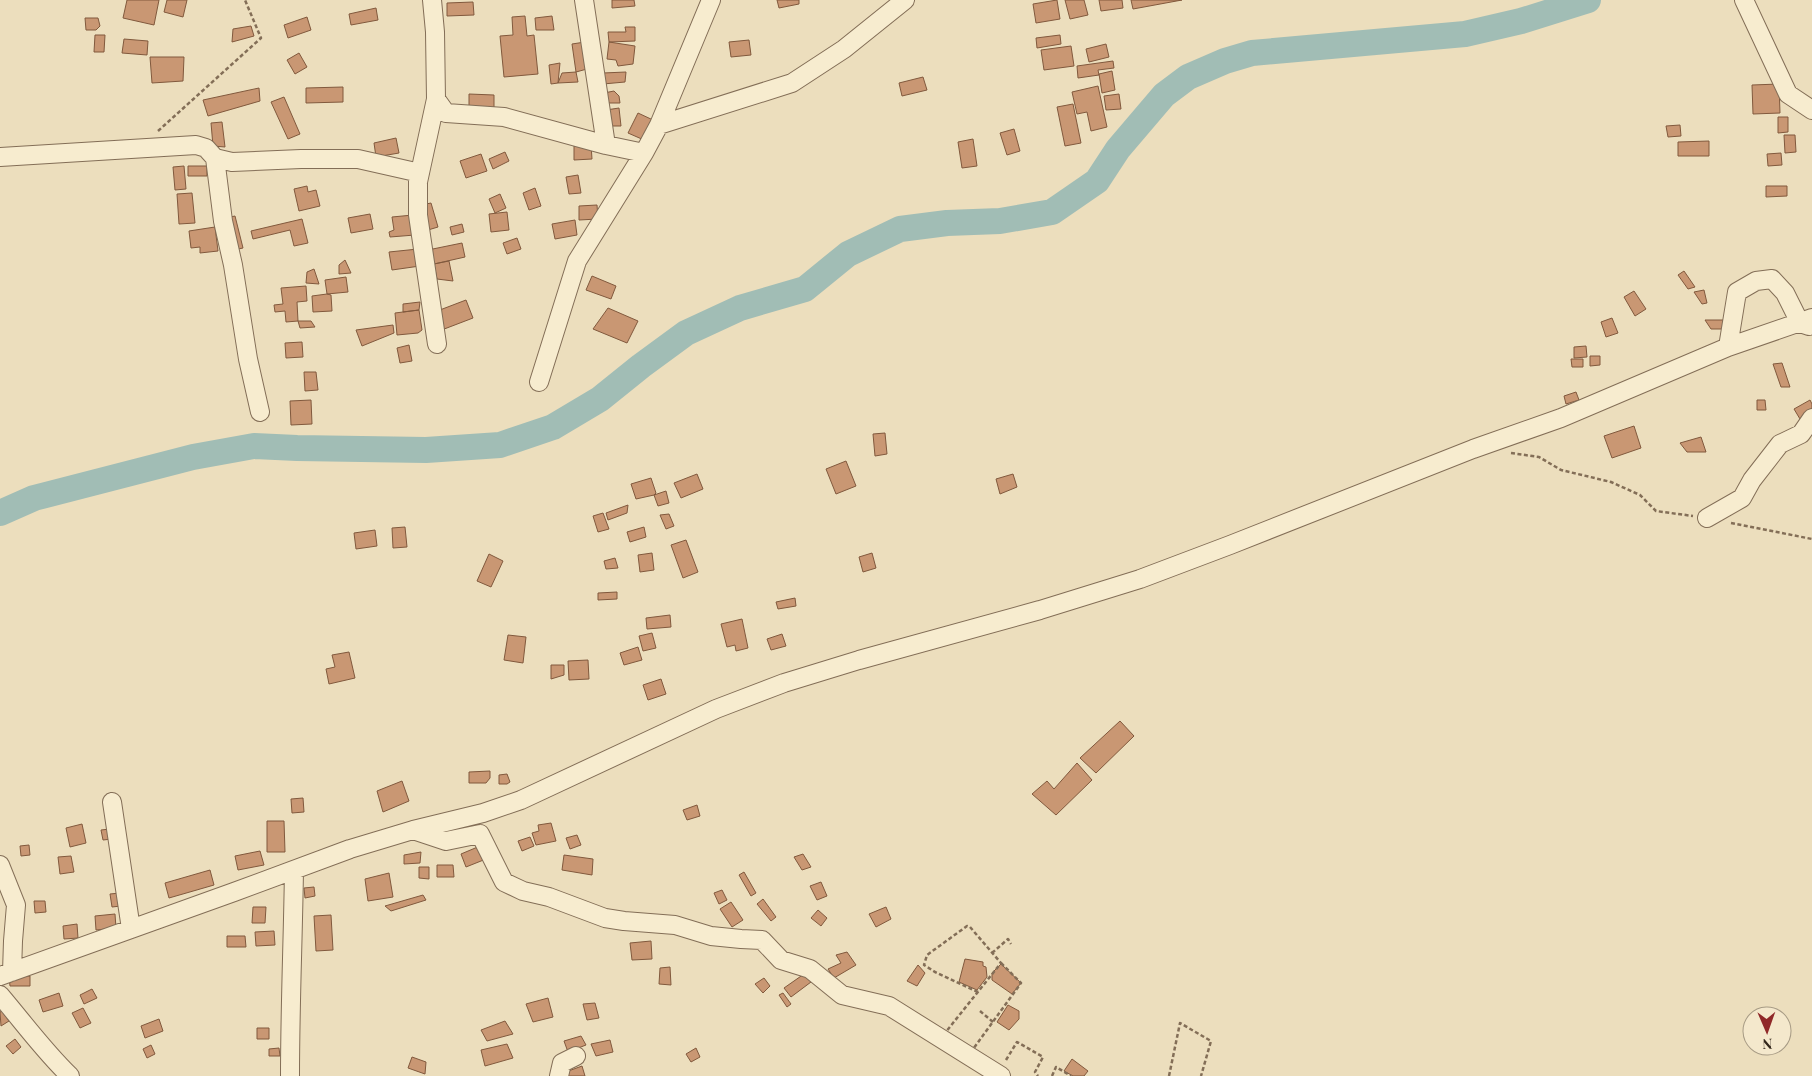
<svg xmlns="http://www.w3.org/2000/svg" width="1812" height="1076" viewBox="0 0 1812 1076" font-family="'Playfair Display',serif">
<rect width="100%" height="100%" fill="#ecdebd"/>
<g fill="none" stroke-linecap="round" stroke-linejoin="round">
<!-- river -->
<path stroke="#a1bdb5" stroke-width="26" d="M0,513L34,498L193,457L254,446L297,448L426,450L500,445L553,427L600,399L641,366L686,333L740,308L805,289L848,254L900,229L947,223L1000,221L1052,212L1097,181L1118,149L1164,95L1188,77L1225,61L1252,53L1465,34L1521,21L1588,0"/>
</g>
<!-- building -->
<path fill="#c99773" stroke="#81593d" d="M127,0H159L154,25L123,18Z
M167,0H187L183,17L164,12Z
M612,0H634L635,6L612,8Z
M777,0H799V4L779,8Z
M1057,0L1060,19L1036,23L1033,4Z
M1065,0H1084L1088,15L1070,19Z
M1099,0H1122L1123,8L1101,11Z
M1131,0H1182L1133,9Z
M473,2L474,15L447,16V3Z
M376,8L378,20L351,25L349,14Z
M525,16L527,36L534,35L538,74L504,77L500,36L513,35L512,17Z
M552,16L554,30H536L535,18Z
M307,17L311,30L288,38L284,25Z
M85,18H98L100,26L96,30H86Z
M251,26L254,36L232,42L233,29Z
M625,27H635V41L609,42L608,32H626Z
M95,35H105L104,52H94Z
M1060,35L1061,44L1037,48L1036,38Z
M124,39L148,41L147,55L122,53Z
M749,40L751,55L731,57L729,42Z
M585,42L587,69L576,72L572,44Z
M609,42L635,46L633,64L618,66L616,60L607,59Z
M1106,44L1109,57L1089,62L1086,49Z
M1071,46L1074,66L1044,70L1041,50Z
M299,53L307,67L295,74L287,60Z
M150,57H184L183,81L152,83Z
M1113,61L1114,68L1098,70L1099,75L1078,78L1077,66Z
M560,63L558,83L551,84L549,65Z
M1112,71L1115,90L1102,93L1099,74Z
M576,72L578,82L558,83L562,73Z
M626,72L625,82L603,84V73Z
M923,77L927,90L902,96L899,83Z
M1779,84L1780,113L1753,114L1752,85Z
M1098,86L1107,127L1091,131L1087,112L1077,114L1072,92Z
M343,87V102L306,103V88Z
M259,88L260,101L208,116L203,100Z
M614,91L619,96L620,103H605L604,93Z
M469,94L494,95V111L469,110Z
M1119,94L1121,109L1106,110L1104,96Z
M284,97L300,134L288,139L271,102Z
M1073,104L1081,143L1065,146L1057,107Z
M619,108L621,126H610L606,110Z
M638,113L653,120L644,140L628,133Z
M1778,117H1788V132L1778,133Z
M222,122L225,147L213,146L211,123Z
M1680,125L1681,136L1668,137L1666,126Z
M1014,129L1020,151L1007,155L1000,133Z
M1784,135H1795L1796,152L1785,153Z
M396,138L399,153L376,157L374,143Z
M973,139L977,166L962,168L958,142Z
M1709,141V156H1678V142Z
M591,145L592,159L574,160V146Z
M505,152L509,161L493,169L489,159Z
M1781,153L1782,165L1768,166L1767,154Z
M481,154L487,171L466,178L460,161Z
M184,166L186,189L175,190L173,167Z
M188,166H207V176H188Z
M578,175L581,193L569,194L566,177Z
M307,186L308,192L316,190L320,206L299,211L294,189Z
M1766,186H1787V196L1766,197Z
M535,188L541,206L529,210L523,193Z
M192,193L195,223L179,224L177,194Z
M500,194L506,208L495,213L489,199Z
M431,203L438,227L428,230L421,205Z
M597,205L598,219L579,220V206Z
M507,212L509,230L491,232L489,214Z
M370,214L373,229L351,233L348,218Z
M413,215L415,235L390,237L389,232L394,230L392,217Z
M235,216L243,248L234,250L226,218Z
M302,219L308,243L294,246L290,230L253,239L251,231Z
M575,220L577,235L555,239L552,224Z
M462,224L464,232L452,235L450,227Z
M215,227L218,251L200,253V247L191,248L189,231Z
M517,238L521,249L507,254L503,243Z
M462,243L465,257L434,264L423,251Z
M418,249L420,266L392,270L389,252Z
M345,260L351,273L339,274V265Z
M449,261L453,281L437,279L434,264Z
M314,269L319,284L306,283L307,272Z
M1684,271L1695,287L1688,289L1678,275Z
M592,276L616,286L611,299L586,290Z
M346,277L348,292L327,294L325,280Z
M306,286L307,301L297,302L298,321L286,322L285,311L275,312L274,305L283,304L281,288Z
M1704,290L1707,303L1702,304L1694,292Z
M1634,291L1646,309L1635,316L1624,297Z
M327,294L331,295L332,311L313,312L312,296Z
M466,300L473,318L439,331L432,313Z
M420,302L419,310L403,312V304Z
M608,308L638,321L627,343L593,329Z
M419,310L422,330L418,333L397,335L395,313Z
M1612,318L1618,333L1606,337L1601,322Z
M1705,320H1727V329H1711Z
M298,321H311L315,327L300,328Z
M393,325L394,333L362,346L356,330Z
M302,342L303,357L286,358L285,343Z
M409,345L412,361L400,363L397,348Z
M1586,346L1587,357L1574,358V347Z
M1590,356H1600V365L1590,366Z
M1571,359H1583V367H1572Z
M1782,363L1790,387H1781L1773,364Z
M304,372H316L318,390L305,391Z
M1576,392L1579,400L1566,404L1564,396Z
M311,400L312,424L291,425L290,401Z
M1757,400H1765L1766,410H1757Z
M1810,400L1812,404V412L1800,419L1794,409Z
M1634,426L1641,448L1612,458L1604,436Z
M885,433L887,454L875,456L873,434Z
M1701,437L1706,452H1687L1680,443Z
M846,461L856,486L836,494L826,469Z
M697,474L703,489L681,498L674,483Z
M1013,474L1017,487L1000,494L996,479Z
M651,478L656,493L654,495L636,499L631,484Z
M666,491L669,503L658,506L654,495Z
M628,505L627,513L608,520L606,513Z
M603,513L609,529L598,532L593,516Z
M669,514L674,526L666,529L660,515Z
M405,527L407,547L393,548L392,528Z
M644,527L646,537L630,542L627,532Z
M375,530L377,546L356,549L354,533Z
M686,540L698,572L683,578L671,545Z
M652,553L654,570L640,572L638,555Z
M872,553L876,568L863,572L859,557Z
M489,554L503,561L491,587L477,581Z
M615,558L618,568L606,569L604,561Z
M617,592V599L598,600V593Z
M795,598L796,606L778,609L776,602Z
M670,615L671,627L647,629L646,618Z
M742,619L748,648L736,651L735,645L727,647L721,624Z
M652,633L656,648L643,651L639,636Z
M782,634L786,646L771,650L767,639Z
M508,635L526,637L523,663L504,660Z
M638,647L642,660L624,665L620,653Z
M349,652L355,678L329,684L326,669L335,667L332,655Z
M588,660L589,679L569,680L568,661Z
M551,665H564V675L551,679Z
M661,679L666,694L648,700L643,685Z
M1120,721L1134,736L1096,773L1080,758Z
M1077,763L1092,780L1056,815L1032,794L1047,781L1054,789Z
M490,771V778L486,783H469V772Z
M507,774L510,782L507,784H499V775Z
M402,781L409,801L383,812L377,791Z
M303,798L304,812L292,813L291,799Z
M697,805L700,816L687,820L683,810Z
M267,821H284L285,852H267Z
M551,823L556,841L536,845L532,833L539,831L538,825Z
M82,824L86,843L70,847L66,828Z
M110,829L112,839L103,840L101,830Z
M577,835L581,845L570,849L566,838Z
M530,837L534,846L522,851L518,841Z
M29,845L30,855L21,856L20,846Z
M480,846L486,859L466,867L461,854Z
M260,851L264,865L238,870L235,856Z
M421,852L420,863L404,864V855Z
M803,854L811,867L802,870L794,857Z
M564,855L593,859L592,875L562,870Z
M71,856L74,872L60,874L58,857Z
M437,865H453L454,877H437Z
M419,867H429V879L419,878Z
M210,870L214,885L169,898L165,883Z
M744,872L756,893L751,896L739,875Z
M389,873L393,897L368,901L365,879Z
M821,882L827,896L817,900L810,886Z
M314,887L315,896L305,898L304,888Z
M722,890L727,900L719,904L714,893Z
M120,893L121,906L112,907L110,894Z
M423,895L426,900L391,911L385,906Z
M763,899L776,917L771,921L757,904Z
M34,901H45L46,912L35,913Z
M731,902L743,920L732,927L720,909Z
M253,907H266L265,923H252Z
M886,907L891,919L876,927L869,914Z
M818,910L827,918L821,926L811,918Z
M115,914L116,928L96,930L95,916Z
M331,915L333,950L316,951L314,916Z
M77,924L78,938L64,939L63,926Z
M274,931L275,945L256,946L255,932Z
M227,936H245L246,947H227Z
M651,941L652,959L632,960L630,943Z
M847,952L856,965L834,978L828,969L841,963L836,955Z
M965,959L983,962V966L986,967L987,977L977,990L959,982Z
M1001,964L1021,983L1012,994L992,980V973Z
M918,965L925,973L917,986L907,981Z
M670,967L671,985L659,984L660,968Z
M804,974L811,982L791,997L784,988Z
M9,976H30V986H10Z
M764,978L770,986L763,993L755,984Z
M92,989L97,998L84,1004L80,995Z
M59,993L63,1006L43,1012L39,1000Z
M783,993L791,1004L787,1007L779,995Z
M548,998L553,1017L533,1022L526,1004Z
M595,1003L599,1018L587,1020L583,1004Z
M1008,1005L1019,1011V1019L1009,1030L997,1022Z
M83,1008L91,1023L80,1028L72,1013Z
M2,1011L9,1021L1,1026L0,1012Z
M159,1019L163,1031L145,1038L141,1026Z
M505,1021L513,1034L487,1041L481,1030Z
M257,1028H269V1039H257Z
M581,1036L586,1045L568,1052L564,1041Z
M15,1039L21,1047L13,1054L6,1046Z
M610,1040L613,1052L596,1056L591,1044Z
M507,1044L513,1058L485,1066L481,1050Z
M151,1045L155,1054L147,1058L143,1049Z
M279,1048L280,1056H269V1049Z
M696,1048L700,1057L691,1062L686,1054Z
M412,1057L426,1062L425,1074L408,1068Z
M1072,1059L1088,1071L1084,1076H1073L1064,1071Z
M582,1066L585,1076H564L563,1073Z"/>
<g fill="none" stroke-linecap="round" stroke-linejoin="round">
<defs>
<path id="minor" d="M432,0L435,32L436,99L446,113L504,117L606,145L644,153L659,125L792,83L844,49L905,0
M584,0L606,145
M1744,0L1788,94L1812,110
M436,99L418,182V215L437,344
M659,125L711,0
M0,157L196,145L206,148L215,158L232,162L301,159H358L420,173
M215,158L223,221L233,265L248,359L260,412
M1728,347L1737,292L1756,281L1772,279L1785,293L1800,323L1809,326
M539,382L577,261L644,153
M1707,518L1742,498L1752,480L1780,444L1801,434L1812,418
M112,802L131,929
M413,830L446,841L480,834L504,882L523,891L549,897L605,918L624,921L675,925L711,936L741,939L762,940L781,960L810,969L842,995L889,1006L1001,1076
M0,865L16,905L13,941L12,972
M0,976L234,892L350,849L413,830L483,813L521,800L716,709L784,683L859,660L1040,610L1140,579L1230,545L1473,449L1561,418L1728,347L1812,318
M0,995C23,1022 44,1051 70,1076
M290,1076C290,1007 293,939 294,870
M559,1076L562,1063L576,1056"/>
</defs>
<!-- minor casing -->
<use href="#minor" stroke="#836e57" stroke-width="20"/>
<!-- path -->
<path stroke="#836e57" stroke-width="2.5" stroke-dasharray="4 2.5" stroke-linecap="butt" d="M158,131L261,38L245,0
M1511,453L1539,457L1561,470L1611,482L1640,495L1656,511L1693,516
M1731,523L1812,539
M992,953L1008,939L1011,944
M1001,963L1021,983L971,1052L945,1033Z
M978,992L935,972L924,965L927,955L967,926L970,927L1001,963
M980,1011L993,1022
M1006,1060L1017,1042L1043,1057L1035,1072L1038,1076
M1052,1076L1056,1067L1071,1076
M1169,1076L1180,1023L1211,1041L1201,1076"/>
<!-- minor -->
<use href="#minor" stroke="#f7eccf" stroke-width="18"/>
</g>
<!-- north arrow -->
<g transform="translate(1767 1031) rotate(178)"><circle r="24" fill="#f4e8cc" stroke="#a79b85"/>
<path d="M0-4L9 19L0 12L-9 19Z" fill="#902929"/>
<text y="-8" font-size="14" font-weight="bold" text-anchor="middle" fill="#33271b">N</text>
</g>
</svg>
